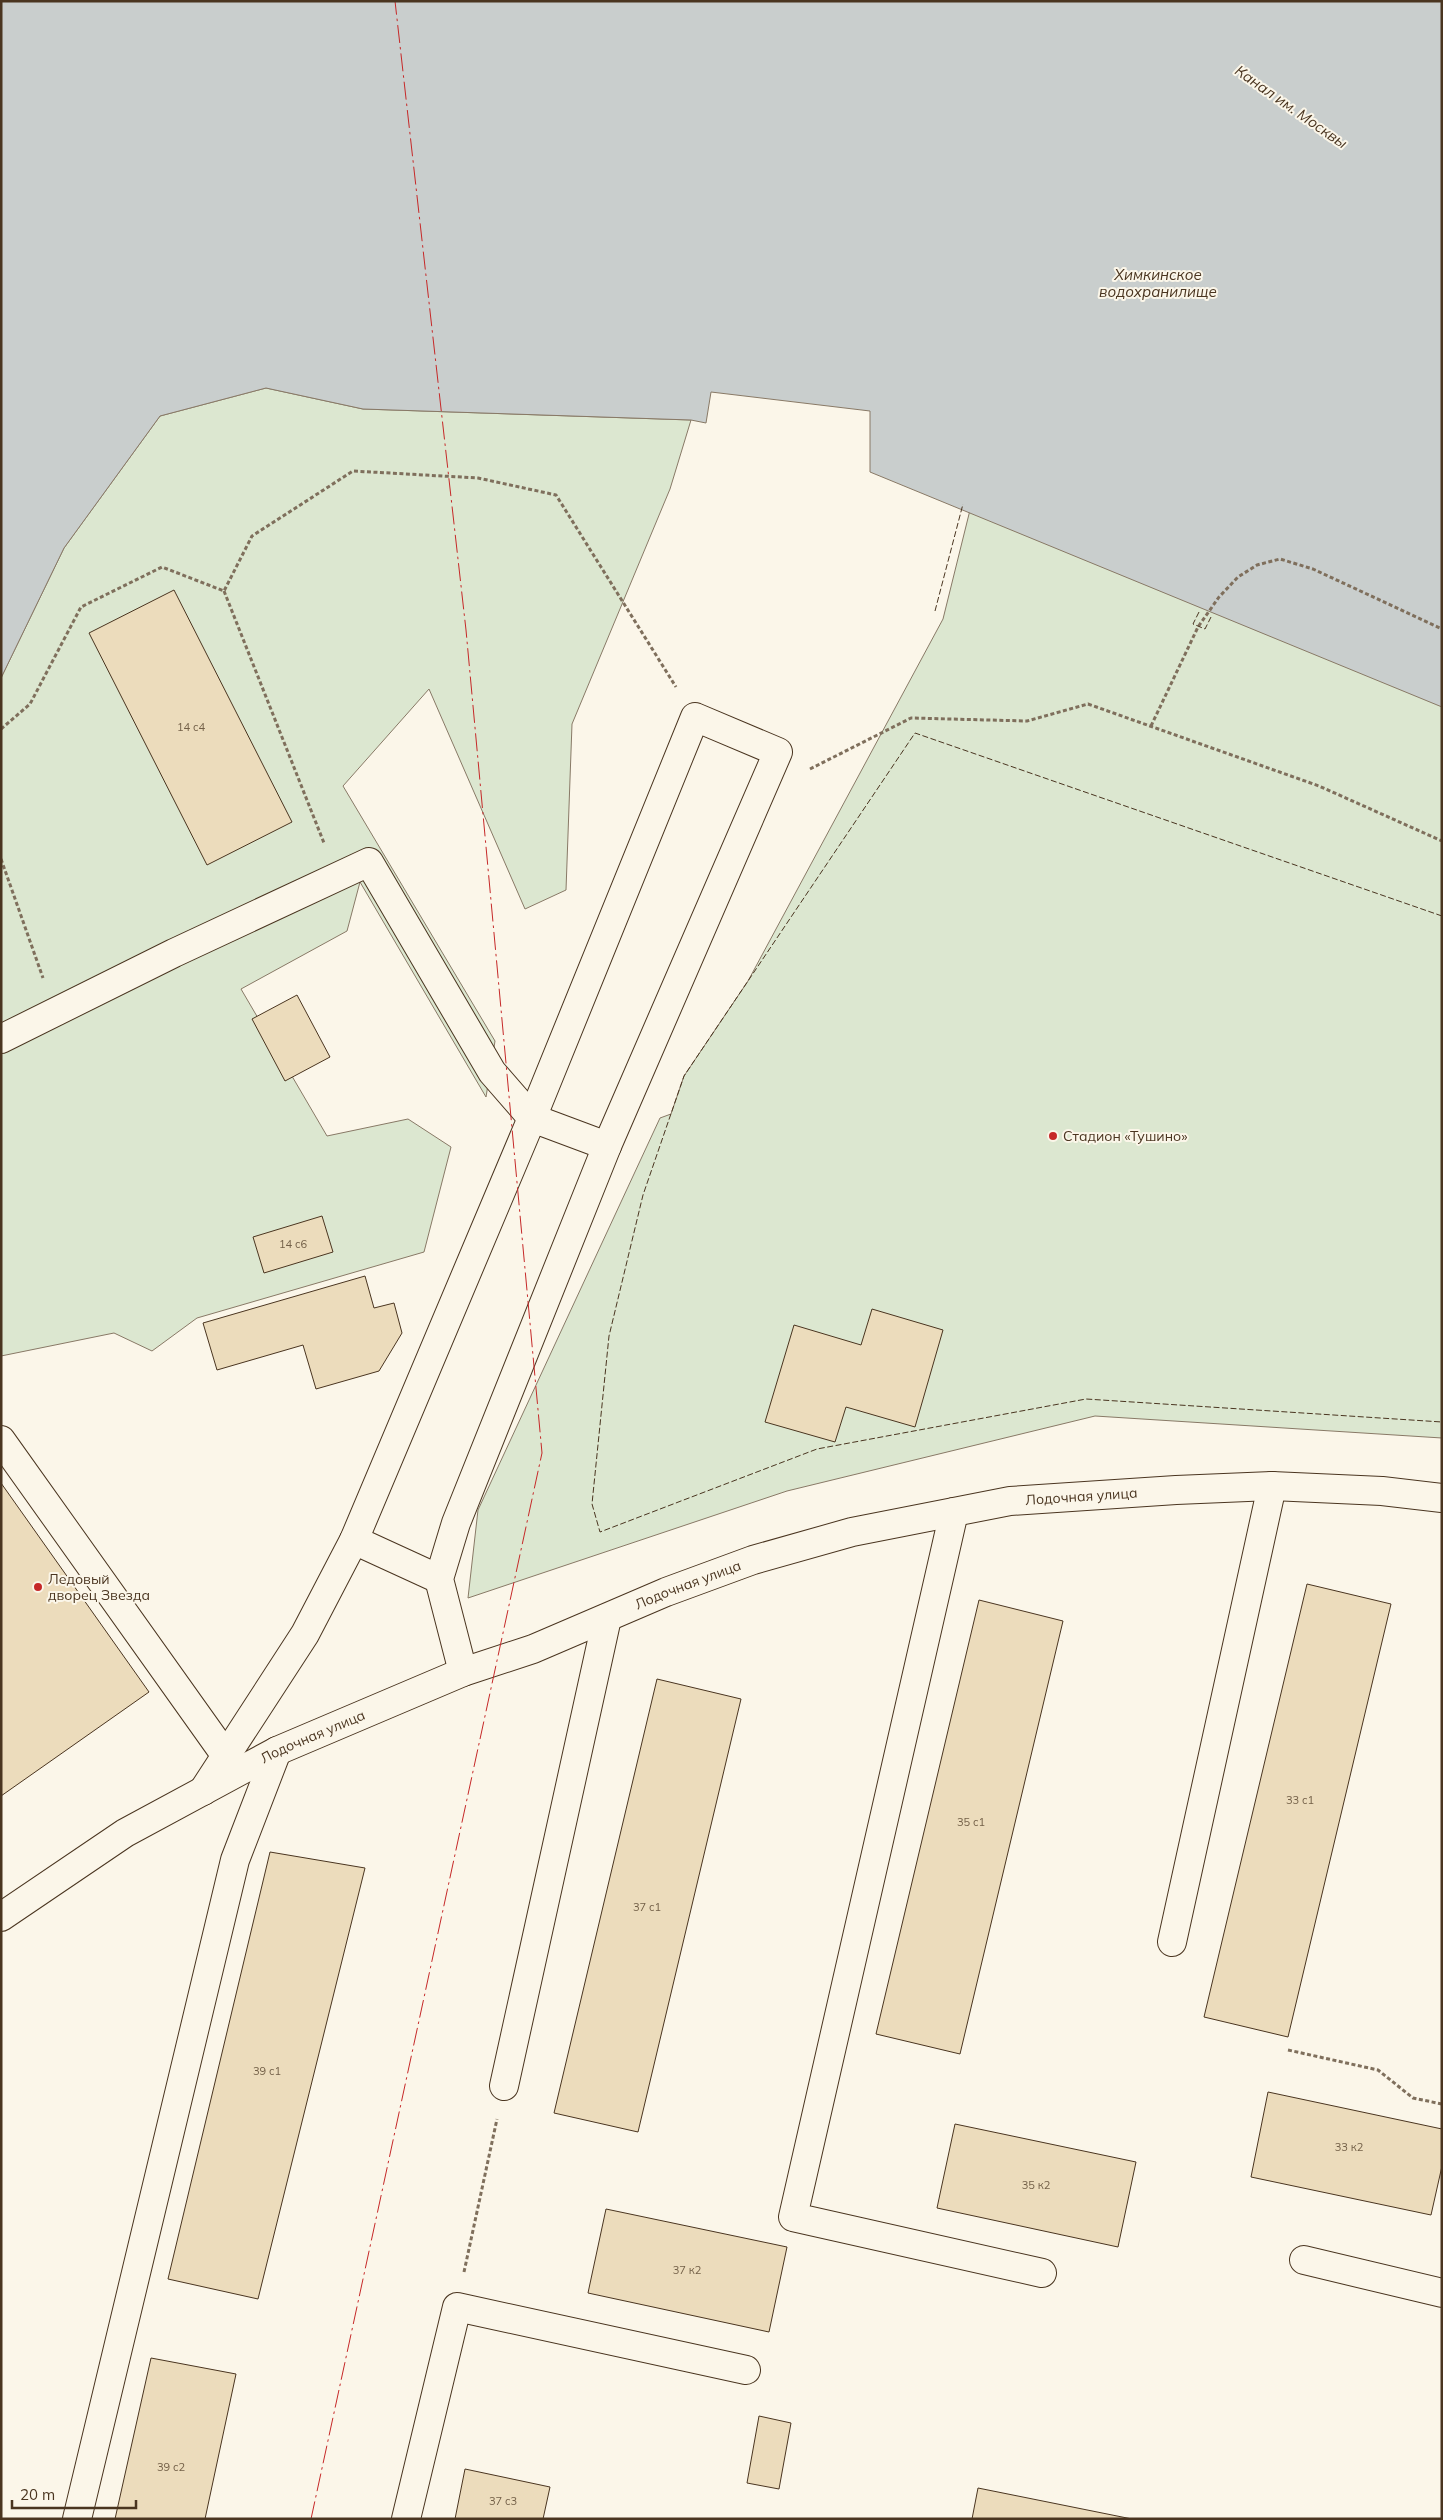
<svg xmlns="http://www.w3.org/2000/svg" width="1443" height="2520" viewBox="0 0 1443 2520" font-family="Mulish,sans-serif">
<rect width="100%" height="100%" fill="#fbf6e9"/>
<!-- green -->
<path fill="#dce7d0" stroke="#887966" d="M266,388L363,409L691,420L670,489L572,724L566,890L525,909L429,689L343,786L495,1041L486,1097L360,882L347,931L241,989L327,1136L408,1119L451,1147L424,1252L197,1318L152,1351L114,1333L1,1356V678L64,548L160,416Z
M970,510L1442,706V1438L1095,1416L787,1491L468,1598L478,1510L660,1118L671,1114L684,1076L748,981L943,619Z"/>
<!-- water -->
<path fill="#c9cecd" stroke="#887966" d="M1,1H1442V707L870,472V411L711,392L706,423L691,420L363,409L266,388L160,416L64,548L1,678Z"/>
<!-- building -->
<path fill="#ecdcbc" stroke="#4a3520" d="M174,590L292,822L207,865L89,633Z
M297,995L330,1057L285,1081L252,1019Z
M322,1216L333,1252L264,1273L253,1237Z
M365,1276L374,1308L394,1303L402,1333L379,1371L316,1389L303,1345L217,1370L203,1323Z
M872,1309L943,1330L915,1427L846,1407L835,1442L765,1422L794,1325L861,1345Z
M1,1483L149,1692L1,1796Z
M1307,1584L1391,1604L1288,2037L1204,2017Z
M979,1600L1063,1621L960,2054L876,2034Z
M657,1679L741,1699L638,2132L554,2113Z
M270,1852L365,1868L258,2299L168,2279Z
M1268,2092L1442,2129V2166L1431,2215L1251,2177Z
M955,2124L1136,2162L1118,2247L937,2208Z
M606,2209L787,2247L769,2332L588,2293Z
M151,2358L236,2374L205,2519H115Z
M759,2416L791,2423L779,2489L747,2483Z
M465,2469L550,2487L543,2519H455Z
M978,2488L1132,2519H972Z"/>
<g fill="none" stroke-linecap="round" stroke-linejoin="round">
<defs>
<g id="minor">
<path d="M1,1039L174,953L369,862L492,1072L532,1118L607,1146"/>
<path d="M1,1440L226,1756"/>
<path d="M954,1512L793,2217L1042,2273"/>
<path d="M354,1540L439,1579"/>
<path d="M203,1791L305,1634L354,1540L532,1118L695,717L778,752L607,1146L456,1523L439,1579L463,1672"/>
<path id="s1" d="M1,1917L125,1833L277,1751L463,1672L533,1649L666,1592L753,1560L852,1532L1010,1501L1176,1490L1272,1486L1382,1491L1442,1498"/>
<path d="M1172,1942L1272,1486"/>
<path d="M504,2086L607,1618"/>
<path d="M1304,2260L1442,2293"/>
<path d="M77,2519L235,1860L277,1751"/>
<path d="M406,2519L457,2307L746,2370"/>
</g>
</defs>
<!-- minor casing -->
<use href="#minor" stroke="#4a3520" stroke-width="30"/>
<!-- path -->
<path stroke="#7f6f5c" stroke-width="3" stroke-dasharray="4 2.5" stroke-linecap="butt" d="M224,591L324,843
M1151,726L1198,627L1219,597L1238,577L1257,565L1280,559L1313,569L1442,629
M1,729L30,704L81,607L162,567L224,591L252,536L353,471L478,478L556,495L676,687
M810,769L911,718L1027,721L1088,704L1319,786L1442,841
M1,859L43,978
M1288,2050L1378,2070L1413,2098L1442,2104
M464,2272L497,2119"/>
<!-- minor -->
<use href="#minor" stroke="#fbf6e9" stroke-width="28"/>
<!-- fence -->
<path stroke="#4a3520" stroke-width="1" stroke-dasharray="6 2.5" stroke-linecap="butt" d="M935,611L963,504
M1199,612L1193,624L1205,629L1211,617
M1442,916L915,733L684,1076L643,1195L609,1336L592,1504L600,1532L817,1449L1086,1399L1442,1422"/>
<!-- power -->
<path stroke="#c62828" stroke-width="1" stroke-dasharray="18 4 2.5 4" stroke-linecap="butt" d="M311,2519L542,1453L466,630L395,1"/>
</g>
<!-- markers -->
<g fill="#c62828" stroke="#fbf6e9" stroke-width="2">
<circle cx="1053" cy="1136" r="5"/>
<circle cx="38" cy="1587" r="5"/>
</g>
<g text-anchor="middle" stroke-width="4" stroke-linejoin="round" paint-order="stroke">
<!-- number labels -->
<g font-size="11" fill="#725f47">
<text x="191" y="731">14 с4</text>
<text x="293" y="1248">14 с6</text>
<text x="1300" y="1804">33 с1</text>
<text x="971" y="1826">35 с1</text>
<text x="647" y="1911">37 с1</text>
<text x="267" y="2075">39 с1</text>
<text x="1349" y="2151">33 к2</text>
<text x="1036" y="2189">35 к2</text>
<text x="687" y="2274">37 к2</text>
<text x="171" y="2471">39 с2</text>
<text x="503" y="2505">37 с3</text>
</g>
<!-- poi labels -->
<g font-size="14" fill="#4a3520" stroke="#fbf6e9" text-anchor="start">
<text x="1063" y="1141">Стадион «Тушино»</text>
<text x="48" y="1584">Ледовый<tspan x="48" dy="16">дворец Звезда</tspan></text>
</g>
<!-- street labels -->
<g font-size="14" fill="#4a3520" stroke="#fbf6e9">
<text dy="5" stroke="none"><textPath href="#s1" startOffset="1171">Лодочная улица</textPath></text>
<text dy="5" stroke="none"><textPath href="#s1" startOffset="766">Лодочная улица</textPath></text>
<text dy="5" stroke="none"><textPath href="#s1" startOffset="361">Лодочная улица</textPath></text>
</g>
<!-- water labels -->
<g font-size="15" font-style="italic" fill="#4a3520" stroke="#fbf6e9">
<text transform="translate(1291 107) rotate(35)" y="5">Канал им. Москвы</text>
<text x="1158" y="280">Химкинское<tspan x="1158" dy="17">водохранилище</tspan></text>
</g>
</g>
<!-- border -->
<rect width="1443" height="2520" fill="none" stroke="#4a3520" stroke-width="5"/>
<!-- scale -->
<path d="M12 2500v8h124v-8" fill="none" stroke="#4a3520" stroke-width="2.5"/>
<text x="20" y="2500" font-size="15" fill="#4a3520" stroke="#fbf6e9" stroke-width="4" paint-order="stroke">20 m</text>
</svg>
